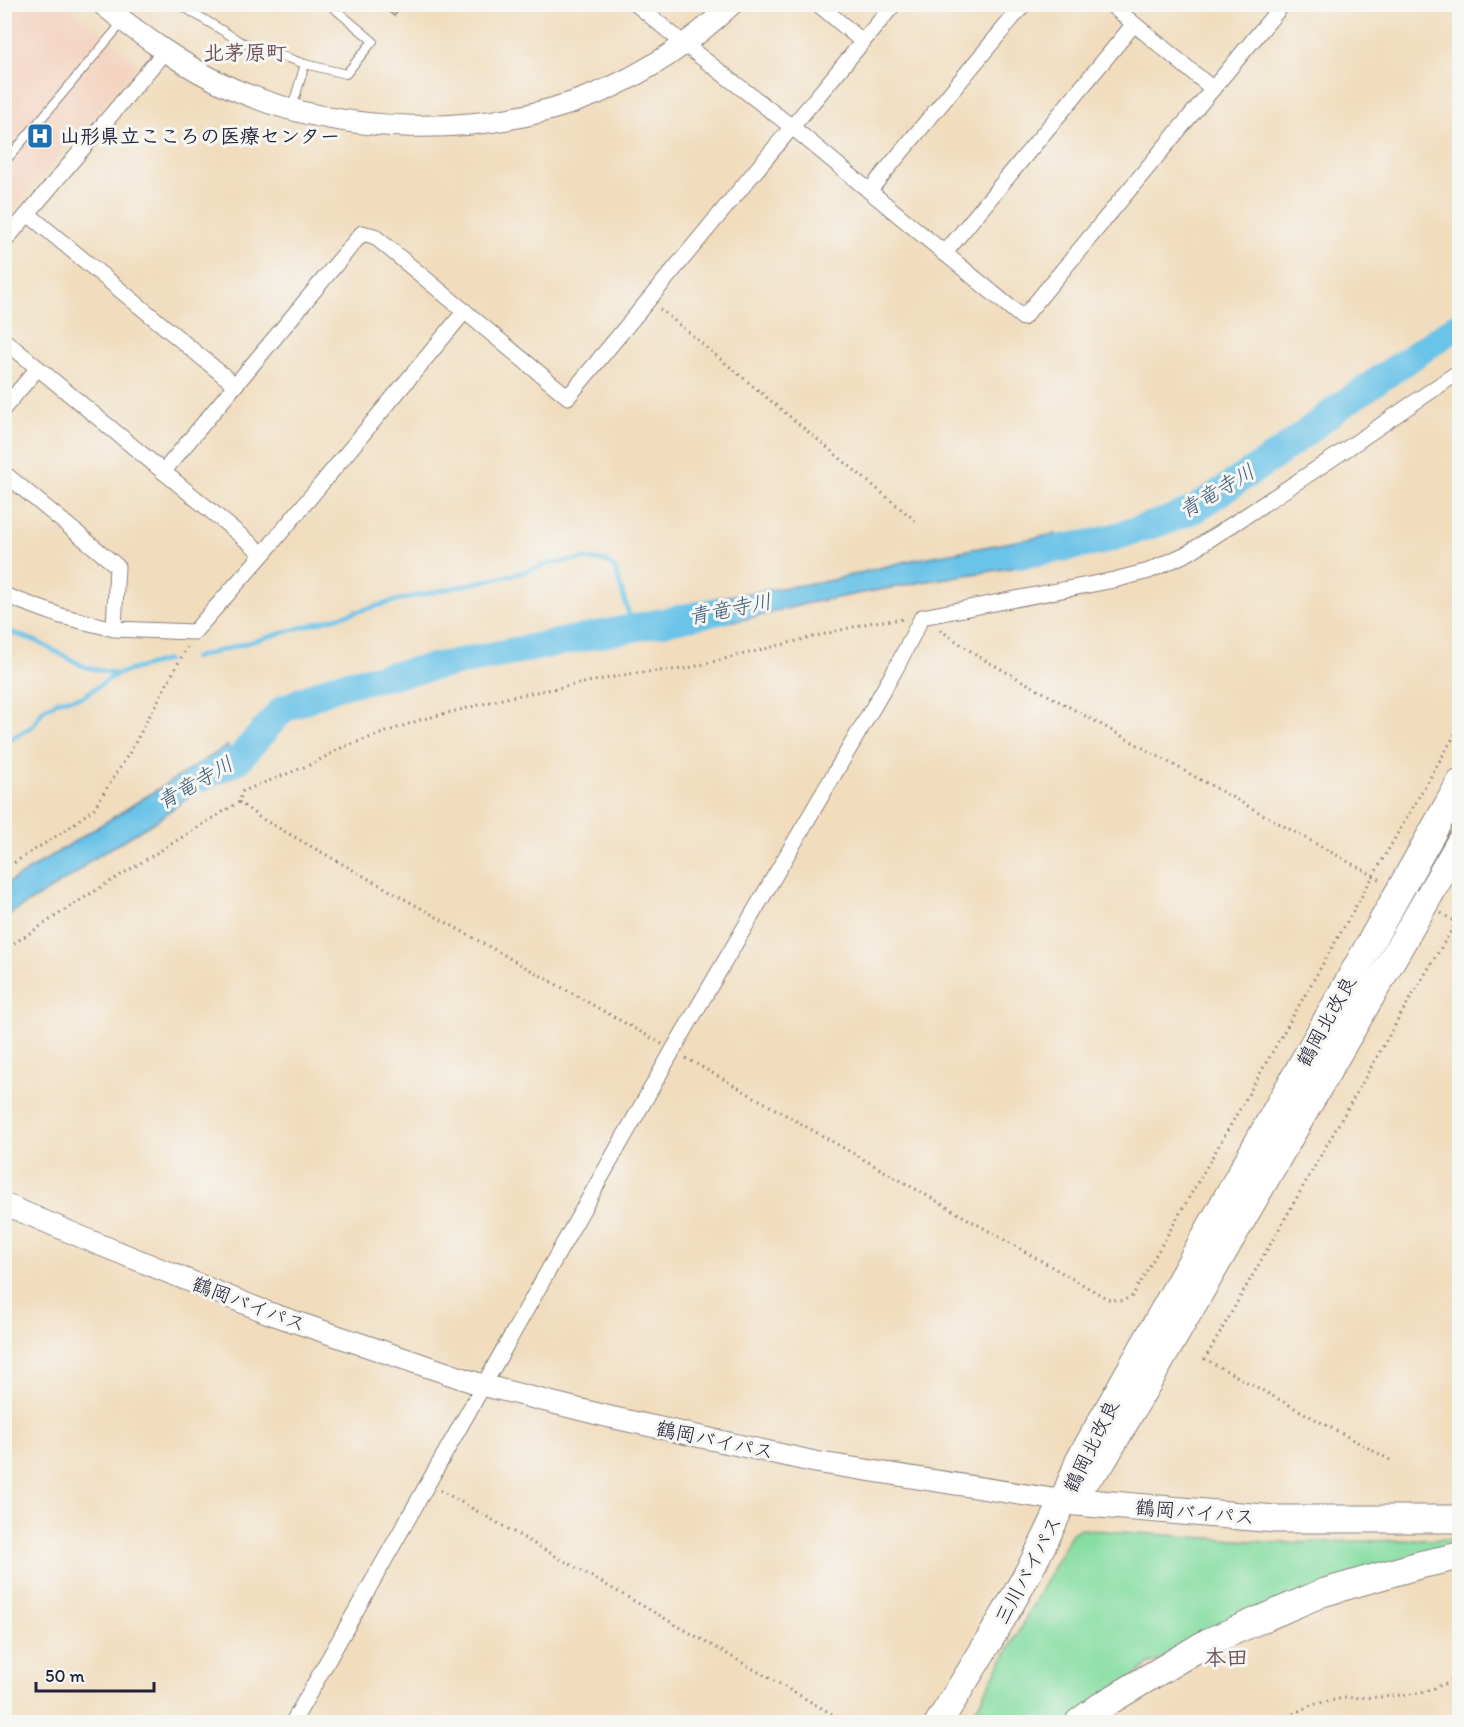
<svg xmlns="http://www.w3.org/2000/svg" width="1464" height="1727" viewBox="0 0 1464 1727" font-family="Itim,'Klee One',sans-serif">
<rect width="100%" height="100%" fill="#f6f6f2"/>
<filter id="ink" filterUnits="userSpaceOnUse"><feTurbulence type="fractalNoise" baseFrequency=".0167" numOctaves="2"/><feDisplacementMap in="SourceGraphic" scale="12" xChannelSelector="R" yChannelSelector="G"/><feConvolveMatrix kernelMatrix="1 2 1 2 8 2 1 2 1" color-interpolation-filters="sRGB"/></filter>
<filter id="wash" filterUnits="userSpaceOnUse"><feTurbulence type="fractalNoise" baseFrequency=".008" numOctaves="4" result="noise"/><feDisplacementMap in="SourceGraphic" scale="24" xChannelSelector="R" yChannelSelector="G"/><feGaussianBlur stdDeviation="1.35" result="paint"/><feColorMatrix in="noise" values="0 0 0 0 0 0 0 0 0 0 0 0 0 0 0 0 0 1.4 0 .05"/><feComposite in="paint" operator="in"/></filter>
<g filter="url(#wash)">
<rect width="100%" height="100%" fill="#f1ddbe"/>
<!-- built -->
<path fill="#f4d3c0" d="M5,5H66L135,59L136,67L5,219Z"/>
<!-- green -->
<path fill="#85dda1" stroke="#54806e" stroke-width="1.5" d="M1079,1529L1280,1543L1459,1539V1549L1148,1665L1079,1722H969L1072,1533Z"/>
<!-- water -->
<path fill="#6bc3e8" stroke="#467292" stroke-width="1.5" d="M1056,534L1059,558L1030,565L934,580L808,603L747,619L689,628L683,606L716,598L828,581L907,561Z
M227,746L242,765L190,796L156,821L88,862L77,873L5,917V885Z"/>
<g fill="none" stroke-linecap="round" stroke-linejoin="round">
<!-- stream -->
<path stroke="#6bc3e8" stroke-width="4.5" d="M4,630L36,641L85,667L117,674
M194,658L398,600L516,574L552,563L583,559L606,561L615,569L633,627
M4,743L33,726L43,710L60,700L82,697L117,674L167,660"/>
<!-- river -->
<path stroke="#6bc3e8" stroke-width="28" d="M1020,555L1098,542L1168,520L1195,509L1279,453L1339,407L1460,324
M203,777L238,760L283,709L337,686L724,610"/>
</g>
<g id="blocks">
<!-- building -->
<path fill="#f9ac9e" d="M380,4H403L394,16Z"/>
</g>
</g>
<g filter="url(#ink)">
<use href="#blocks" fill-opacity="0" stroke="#8a807c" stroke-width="1.5"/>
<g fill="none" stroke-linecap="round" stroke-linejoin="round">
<defs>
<path id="lane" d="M179,4L241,42L305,64L346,74L373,41L329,4
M292,108L305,64
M4,163L122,23"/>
<path id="street" d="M636,4L684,44L792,127L1023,318L1283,4
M818,4L863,42
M1110,4L1213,89
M869,191L1024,4
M28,214L235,385
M4,242L165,51
M944,254L1134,24
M4,340L263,554
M4,408L38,368
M163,472L362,233L374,236L568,397L894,4
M4,473L117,566L114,629
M4,595L61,616L114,629L194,632L263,554L465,311
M293,1722L673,1050L895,670L922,617L1114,580L1149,571L1188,553L1247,515L1345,450L1460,371"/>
<path id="secondary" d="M102,4C142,36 184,67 231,88C342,137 483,139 596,94C646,73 693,41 732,4
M4,1204L98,1244L269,1313L482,1385L610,1417L815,1462L1065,1501"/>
<path id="highway" d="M1074,1491L1102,1462L1460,842
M1065,1501L1275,1519H1460
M939,1722C990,1640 1046,1552 1079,1461L1460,783
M1079,1722L1101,1706L1208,1642L1322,1593L1419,1565L1460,1556"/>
</defs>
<!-- lane casing -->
<use href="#lane" stroke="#8a807c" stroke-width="10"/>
<!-- street casing -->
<use href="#street" stroke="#8a807c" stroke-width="17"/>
<!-- secondary casing -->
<use href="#secondary" stroke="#8a807c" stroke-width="23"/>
<!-- highway casing -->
<use href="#highway" stroke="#8a807c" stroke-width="29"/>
<!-- path -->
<path stroke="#8a807c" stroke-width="3" stroke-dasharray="1.5 4.5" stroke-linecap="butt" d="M660,309L917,522
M940,630L981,658L1383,881
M239,802L259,817L662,1044
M4,869L66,830L94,808L130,752L187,647
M1441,913L1460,925
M4,950L82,899L239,802L243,791L312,764L343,747L420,720L510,697L635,673L684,669L873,622L905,619
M686,1058L1108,1299L1122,1301L1132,1296C1242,1107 1349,916 1460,726
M1390,1460L1205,1359L1403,1011L1460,916
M440,1490L846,1722
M1277,1722L1311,1705L1343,1698L1382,1697L1421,1693L1460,1678"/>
<!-- lane -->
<use href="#lane" stroke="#fff" stroke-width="8"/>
<!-- street -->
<use href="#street" stroke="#fff" stroke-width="15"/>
<!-- secondary -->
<use href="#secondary" stroke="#fff" stroke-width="21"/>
<!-- highway -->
<use href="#highway" stroke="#fff" stroke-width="27"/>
</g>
</g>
<!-- icons -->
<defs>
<symbol id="hospital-square" viewBox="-11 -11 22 22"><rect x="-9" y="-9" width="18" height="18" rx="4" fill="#1f6fb2" stroke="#f6f6f2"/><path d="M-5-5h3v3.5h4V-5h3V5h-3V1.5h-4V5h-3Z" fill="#fff"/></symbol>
</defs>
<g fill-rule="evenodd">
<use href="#hospital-square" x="25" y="121" width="30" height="30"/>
</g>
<g text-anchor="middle" stroke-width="6" stroke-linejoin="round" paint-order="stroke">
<!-- poi labels -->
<g font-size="20" font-weight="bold" fill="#22223b" stroke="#f6f6f2" text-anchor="start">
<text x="60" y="143">山形県立こころの医療センター</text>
</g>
<!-- street labels -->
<g font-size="20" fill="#22223b" stroke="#f6f6f2">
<text transform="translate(1326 1021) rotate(-61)" y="7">鶴岡北改良</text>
<text transform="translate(249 1304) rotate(21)" y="7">鶴岡バイパス</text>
<text transform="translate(715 1440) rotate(12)" y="7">鶴岡バイパス</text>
<text transform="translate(1091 1446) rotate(-64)" y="7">鶴岡北改良</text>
<text transform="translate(1195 1512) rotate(5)" y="7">鶴岡バイパス</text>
<text transform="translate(1028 1570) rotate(-62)" y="7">三川バイパス</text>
</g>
<!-- neighbourhood labels -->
<g font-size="21" font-weight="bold" fill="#6d525e" stroke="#f6f6f2">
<text x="245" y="60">北茅原町</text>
</g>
<!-- water labels -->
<g font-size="21" font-style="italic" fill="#3c5a78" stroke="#f6f6f2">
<text transform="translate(1217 491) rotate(-31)" y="7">青竜寺川</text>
<text transform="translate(730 609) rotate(-11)" y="7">青竜寺川</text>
<text transform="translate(195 783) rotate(-30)" y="7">青竜寺川</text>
</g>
<!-- quarter labels -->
<g font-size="22" font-weight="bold" fill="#6d525e" stroke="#f6f6f2">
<text x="1226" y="1665">本田</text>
</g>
</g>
<!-- margin -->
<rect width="1464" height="1727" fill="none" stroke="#f6f6f2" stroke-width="24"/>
<!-- scale -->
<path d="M36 1682v9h118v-9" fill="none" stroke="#22223b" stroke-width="3"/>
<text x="45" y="1682" font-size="18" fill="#22223b" stroke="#f6f6f2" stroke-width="4.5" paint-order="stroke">50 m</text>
</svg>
